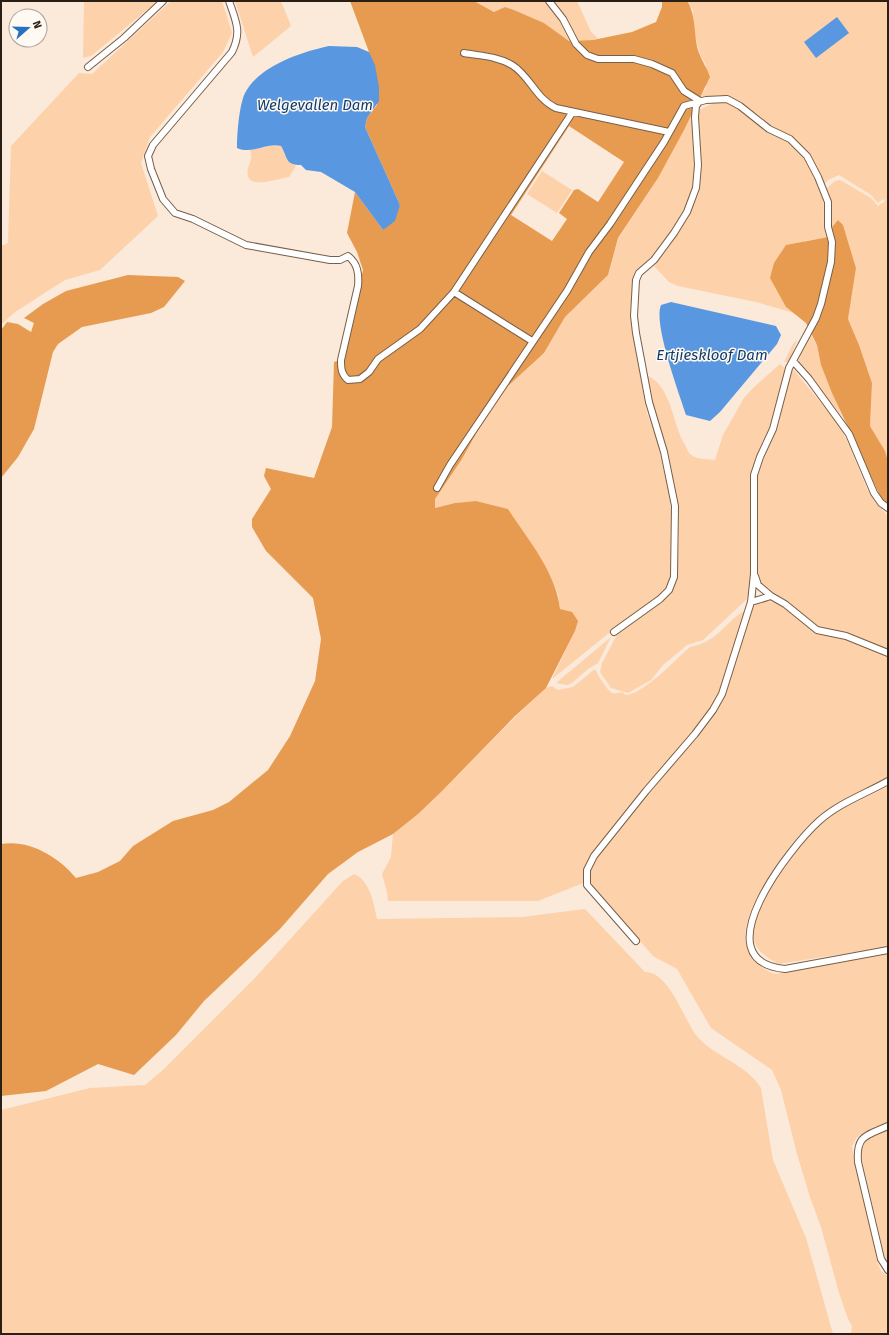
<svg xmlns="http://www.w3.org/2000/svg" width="889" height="1335" viewBox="0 0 889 1335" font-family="'Fira Sans',sans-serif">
<rect width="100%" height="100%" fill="#fbe9da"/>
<!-- green -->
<path fill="#fdd1aa" d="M84,1H158L91,56L83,58Z
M171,1H222L232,33L223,52L150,137L141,163L158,216L100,270L65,280L15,312L1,325V246L8,243L11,146L79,73L92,74Z
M235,1H281L291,26L253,57Z
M474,1H577L591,32L598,38L593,40L569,41L544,23L514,10L505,7L495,12Z
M687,1H888V461L885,451L870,426L872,383L859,345L848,319L856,268L843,225L838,220L832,227L829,193L827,188L835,181L840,180L871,198L878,206L885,201L883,199L878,203L871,195L839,175L828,180L824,185C819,176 818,165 811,157C801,146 786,138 774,130C744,109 741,89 699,98L706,88V65L700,54L694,31L693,10Z
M722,102C740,104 751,118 764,129C770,134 777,134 783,138C801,151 816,172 822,193C826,208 821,223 827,238L804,241L786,307L794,313L756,302L678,286L669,282L654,266L674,240L699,194L700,180L697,118L699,110L714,103Z
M690,116L693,129L695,181L687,207L677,225L651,259L640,267L634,277L631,323L647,413L656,437L669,492L672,519V569L667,586L654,600L604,637L552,679L575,631L560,609L558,594L549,573L508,509L476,501L455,503L435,508V499L462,459L497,396L544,353L565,317L608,275L618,239L658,178Z
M276,145L281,146L287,160L296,166L289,177C277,178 243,193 248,168C250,162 253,156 250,150Z
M542,171L572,190L557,213L527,194Z
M811,335L817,345L821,365L842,416L797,362Z
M797,340L789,362H784L793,344Z
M780,364L786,369L782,380L776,408L769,431L759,450L750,478V589L746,600L703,640L687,645L663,665L651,680L628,693L611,688L600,672L602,663L619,631L668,596L675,581L678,563L679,518L669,456L653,407L646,378L648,376C672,387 672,424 685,445C687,448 688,453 691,455C698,460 708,459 715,460L723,435L744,398L753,388Z
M793,369L839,425L848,443L867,489L875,502L888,516V650L853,635L817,626L784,598L770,592L761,583L758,575L756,481C761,463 769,448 776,432C784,412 782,387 793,369Z
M766,601L775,602L785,608L813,631L845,639L888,657V777C865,790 840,799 819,816C793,836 743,905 745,939C746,947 750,955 755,960C761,967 767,972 775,974L888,954V1122L857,1137L852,1146L878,1264L881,1271L888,1276V1334H851L852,1326L848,1319L839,1293L821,1227L810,1197L797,1154L781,1090L772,1070L711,1028L677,969L653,956L589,882V874L597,858L724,695L753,605Z
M747,609L719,693L711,709L589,859L585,869L583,883L538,901H388L387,892L382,874L391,857L393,834C448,789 494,735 546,688L552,686L558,690L573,687L595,669C597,674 607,690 612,693C615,694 619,693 622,692L626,695C645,693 675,660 690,647C720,641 723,623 747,609Z
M611,637L598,663L588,669L572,683L567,685L556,683Z
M888,786V947L778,964C766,957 755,951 753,935C750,905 803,837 826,819C845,805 868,798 888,786Z
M354,874C370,880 374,905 377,919L522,917L585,909L645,972C668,971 684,1018 695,1034C713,1057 746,1063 761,1088L773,1160L806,1238L833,1334H1V1110L90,1088L145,1085L164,1069L254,979L343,881Z
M888,1128V1265L886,1262L860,1152C862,1138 876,1134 888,1128Z"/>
<!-- forest -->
<path fill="#e69b50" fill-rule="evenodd" d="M350,1H474L494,12L505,7L514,10L544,23L569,41L593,40L632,32L656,22L662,7V1H687C697,16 693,36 699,53C702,61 707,68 710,77L684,130L658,178L618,238L608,275L565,317L544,353L497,396L462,459L435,499V508L455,503L476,501L508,509C528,540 556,572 560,609L572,612L578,621L575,631L546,688L515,716L441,792L418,814L393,834L358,852L328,874L280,929L204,1001L176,1035L134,1075L98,1064L46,1091L1,1096V844C29,839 59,857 76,878L98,872L120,861L133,846L173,821L213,810L229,802L268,770L290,736L315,681L321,639L313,598L266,551L252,527V519L271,489L264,476L266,468L314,478L332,427L334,362L343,359L363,270L357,252L347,233L355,192L383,230L400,205L365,127L367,118L377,105L369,52ZM569,126L624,162L598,202L578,189L574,190L559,213L567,219L552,241L511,215Z
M838,220L843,225L856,268L848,319L859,345L872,383L870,426L885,451L888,461V504L882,500L832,393L821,365L817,345L806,323L786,307L770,278L774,263L786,245L834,236L832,227Z
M128,275L178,277L185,281L164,307L151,313L82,327L58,344L53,352L34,429L18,457L1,478V330L7,322L18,324L31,332L34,323L24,318L43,304L66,291Z"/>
<!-- water -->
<path fill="#5998e1" d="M837,17L849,33L816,58L804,42Z
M329,46L357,47L369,52L375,65L379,87V101L367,118L365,127L400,205L395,221L383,230L355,192L321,172L306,170L301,165C285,165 288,158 281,146C267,142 252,155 237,148C237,134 239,106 245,93C259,66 301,52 329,46Z
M671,302L776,326L781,335L777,344L720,412L710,421L686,415C679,393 653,324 661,305Z"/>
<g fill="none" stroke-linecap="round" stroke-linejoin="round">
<defs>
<path id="street" d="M229,1C236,21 242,32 232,52L153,145L148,156L151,169L163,199L175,213L193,219L246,245L330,260H340L348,256C358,264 359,274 358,286L341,360C341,368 341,374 348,380L360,379L369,372L378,359L420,329L454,292L572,113
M549,1L563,19L576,44L587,55L598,59H634L652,64L672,73L684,91L700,101
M464,53C480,56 497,56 512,65C530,76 536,99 556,108L669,132
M88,67L124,38L163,1
M454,292L532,341
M793,361L809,379L849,434L874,493L881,503L888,508
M437,488L450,465L567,291L589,252L610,224L664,142L684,106L706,100L727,99L740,106L769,129L790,139L807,156L818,177L828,202V227L832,242L831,262L821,304L816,318L789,368L773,429L760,457L754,475V574L751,602L722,694L713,710L695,734L646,791L594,856L587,870V885L636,941
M771,596L785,604L817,630L846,636L888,653
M751,602L771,596L758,585L755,576
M614,632L660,599L669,590L674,577L675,506L664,452L649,402L636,333L634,316L636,280L639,273L654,260L674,233L687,212L696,188L698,165L695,117L696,106L700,101
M888,781C865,794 839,803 819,821C791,846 700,961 785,969L888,950
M888,1126C866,1136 856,1135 858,1162L881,1259L888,1270"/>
</defs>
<!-- street casing -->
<use href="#street" stroke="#775f49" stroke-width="8"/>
<!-- street -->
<use href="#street" stroke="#fff" stroke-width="6"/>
</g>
<g text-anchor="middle" stroke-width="3" stroke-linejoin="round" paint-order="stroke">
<!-- water labels -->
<g font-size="15" font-style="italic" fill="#103c6b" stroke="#fff9f4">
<text x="315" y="110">Welgevallen Dam</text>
<text x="712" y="360">Ertjieskloof Dam</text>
</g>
</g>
<!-- border -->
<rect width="889" height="1335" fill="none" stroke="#291f15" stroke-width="4"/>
<!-- north arrow -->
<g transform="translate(28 28) rotate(70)"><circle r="19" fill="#fff9f4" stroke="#a9a29b"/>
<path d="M0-3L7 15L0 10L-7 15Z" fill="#2671c0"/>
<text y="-6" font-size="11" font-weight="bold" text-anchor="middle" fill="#291f15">N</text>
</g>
</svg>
